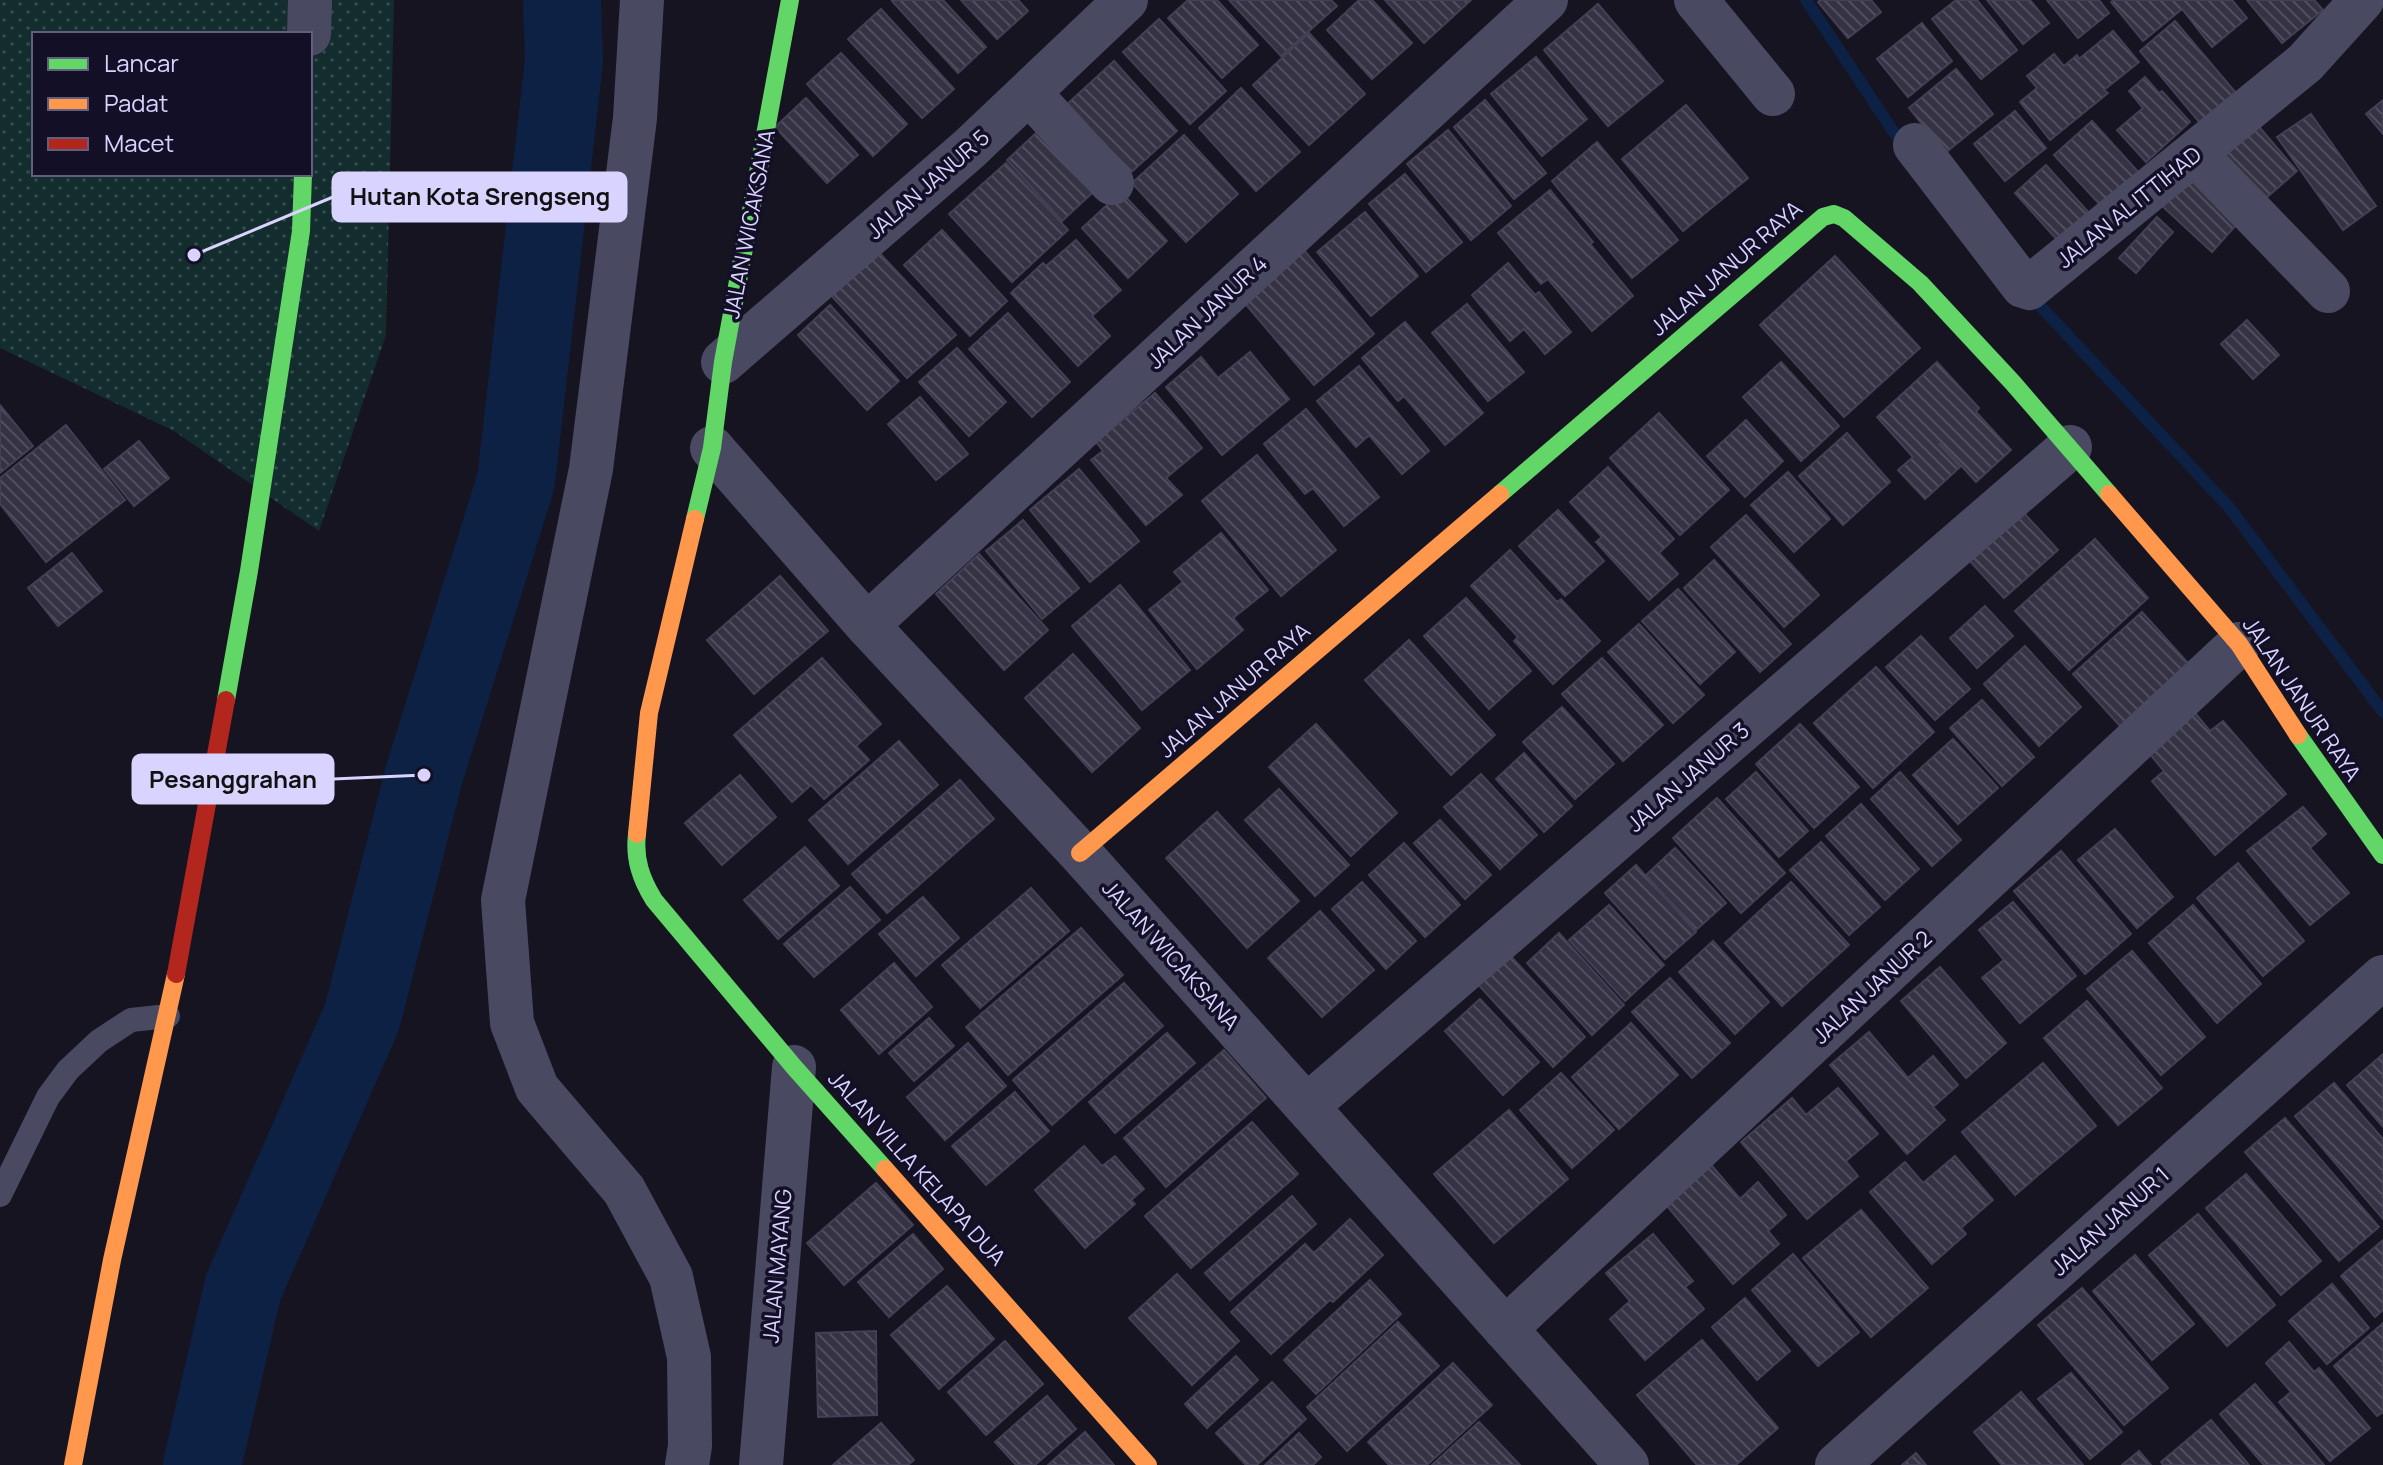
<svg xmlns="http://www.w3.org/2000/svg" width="2383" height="1465" viewBox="0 0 2383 1465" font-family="Manrope,sans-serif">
<defs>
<pattern id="grass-dots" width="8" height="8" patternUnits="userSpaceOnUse" patternTransform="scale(2)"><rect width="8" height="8" fill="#132c2d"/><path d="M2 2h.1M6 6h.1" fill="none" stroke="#354a4c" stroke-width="1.8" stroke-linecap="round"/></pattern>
<pattern id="building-back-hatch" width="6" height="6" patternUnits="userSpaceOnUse" patternTransform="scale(2)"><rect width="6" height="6" fill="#343243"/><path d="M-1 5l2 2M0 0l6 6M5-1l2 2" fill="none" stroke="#514f5f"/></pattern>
</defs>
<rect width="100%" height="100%" fill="#161421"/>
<!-- grass -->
<path fill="url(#grass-dots)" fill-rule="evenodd" d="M0,0H394L386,335L319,531L174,431L0,348ZM34,34H310V174H34Z"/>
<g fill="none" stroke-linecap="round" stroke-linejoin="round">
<!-- stream -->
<path stroke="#0d2144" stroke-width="12" d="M1806,0L1903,146
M2029,294L2228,506L2383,712"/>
<!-- river -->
<path stroke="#0d2144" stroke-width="78" d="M202,1465L243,1288L362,1017L424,775L516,481L564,61L562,0"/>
</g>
<!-- building -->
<path fill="url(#building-back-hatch)" stroke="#433f54" stroke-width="2" d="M894,0H943L986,47L958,73L892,1Z
M961,0H1018L1028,11L997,39Z
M1188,0H1217L1258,45L1222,78L1168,18Z
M1229,0H1331L1337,6L1281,56Z
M1359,0H1372L1412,43L1372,79L1327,30Z
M1385,0H1471L1424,43Z
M1820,0H1871L1881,12L1848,38L1818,2Z
M1956,0H1977L2017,50L1981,79L1932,19Z
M1987,0H2030L2049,23L2023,44Z
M2047,0H2099L2109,13L2078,38Z
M2114,0H2232L2247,18L2212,47L2182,9L2143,41L2111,2Z
M2247,0H2314L2323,10L2282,43Z
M1598,4L1663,81L1608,126L1544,50Z
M881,9L954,89L922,118L848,39Z
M1159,19L1226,91L1190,124L1123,52Z
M2175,21L2241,99L2205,129L2140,51Z
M1922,23L1952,61L1908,97L1877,59Z
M2113,31L2139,62L2104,90L2108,93L2050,140L2020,102L2037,88L2027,76L2054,54L2064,66L2077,55L2079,59Z
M1309,33L1365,94L1309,145L1253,85Z
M841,53L907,124L873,156L807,84Z
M1536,57L1587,119L1542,156L1491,94Z
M1114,61L1177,131L1128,175L1065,106Z
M1956,69L1993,114L1945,153L1909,108Z
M2145,77L2159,93L2162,91L2190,122L2146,162L2117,130L2143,108L2129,91Z
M1241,88L1300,152L1256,191L1199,128Z
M806,98L858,155L827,183L775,127Z
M1485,100L1546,173L1514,199L1454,127Z
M2383,100V134L2366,114Z
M1686,105L1748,178L1683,231L1622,159Z
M2015,111L2046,148L2005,181L1974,144Z
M2311,114L2376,206L2343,230L2277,137Z
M2249,115L2297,171L2259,204L2211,147Z
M2092,121L2141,175L2104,209L2054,155Z
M1048,122L1104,182L1062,221L1007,160Z
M1448,130L1511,206L1471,240L1407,164Z
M1184,135L1238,194L1186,242L1132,183Z
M1597,142L1678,240L1632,278L1552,181Z
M1006,163L1068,230L1012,282L949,214Z
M2046,165L2099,224L2068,252L2015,193Z
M2195,169L2245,215L2212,252L2161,205Z
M1405,174L1462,242L1426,272L1369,204Z
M1550,190L1593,242L1590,244L1633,296L1592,331L1548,279L1541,284L1498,233Z
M1121,192L1167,241L1128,278L1082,228Z
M1365,212L1418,276L1371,316L1317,252Z
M2157,217L2173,232L2136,273L2119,258Z
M942,230L1007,301L970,336L904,265Z
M1076,240L1121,290L1092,316L1110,336L1078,366L1011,293L1043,263L1046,266Z
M875,248L956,335L907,378L828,292Z
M1304,250L1374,334L1314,385L1243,301Z
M1835,256L1920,348L1844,417L1760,325Z
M1508,263L1535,295L1539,292L1571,332L1545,354L1524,329L1510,341L1472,295Z
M1467,304L1524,372L1488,401L1432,333Z
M830,305L899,381L867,410L798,335Z
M1008,313L1070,382L1032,417L969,349Z
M2247,320L2279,355L2253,379L2221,344Z
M1405,322L1483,413L1445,445L1404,396L1398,401L1362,358Z
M957,348L1006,402L969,436L919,382Z
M1250,352L1289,399L1222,455L1166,387L1201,357L1218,378Z
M1781,362L1839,426L1801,461L1743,397Z
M1937,362L1979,408L1976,412L2011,450L1976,482L1941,443L1939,444L1960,467L1925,499L1898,470L1913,457L1877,417Z
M1359,366L1429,451L1402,474L1369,435L1356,447L1317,401Z
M1155,393L1202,448L1166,478L1182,495L1146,525L1091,460L1103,451L1096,442Z
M920,397L968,454L936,480L888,424Z
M0,405L33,446L0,473Z
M1306,409L1379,497L1344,526L1313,488L1305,494L1264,444Z
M1659,413L1729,490L1680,535L1610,458Z
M1746,420L1783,461L1745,497L1707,456Z
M66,425L125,500L46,562L0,504V478Z
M1847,433L1890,482L1843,525L1799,476Z
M139,441L169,478L134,506L104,469Z
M1257,455L1336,550L1281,596L1202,501Z
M1608,467L1674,539L1659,553L1678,574L1649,600L1596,542L1602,537L1570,502Z
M1079,469L1139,541L1090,582L1030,510Z
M1788,472L1830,519L1794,552L1751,505Z
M1558,510L1604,561L1565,596L1519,546Z
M2022,511L2058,550L2004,598L1968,559Z
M1746,515L1819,595L1784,627L1711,547Z
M1023,520L1079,588L1042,619L986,551Z
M1221,533L1268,590L1233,618L1243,630L1197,669L1149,610L1183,582L1174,572Z
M2095,539L2148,598L2069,670L2015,611Z
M1510,550L1557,602L1561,599L1600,641L1553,684L1514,641L1518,637L1471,586Z
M72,553L102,591L58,626L28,588Z
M979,554L1048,630L1004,670L936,594Z
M1714,560L1791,644L1760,672L1684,588Z
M780,576L828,631L754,694L707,640Z
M1120,585L1190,670L1142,710L1072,626Z
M1678,589L1735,652L1700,684L1642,621Z
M1466,598L1531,671L1489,709L1424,636Z
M1985,606L2013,636L1977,668L1950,638Z
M2142,612L2188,663L2120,726L2073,674Z
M1639,624L1704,695L1673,723L1608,652Z
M1921,636L1970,689L1935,720L1886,667Z
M1409,640L1495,735L1451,775L1365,680Z
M2025,646L2081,707L2039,746L1984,684Z
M1073,654L1140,728L1092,772L1025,698Z
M822,658L881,724L856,746L869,760L824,799L811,785L792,802L734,735Z
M1602,658L1663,725L1623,761L1562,694Z
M1876,667L1934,732L1873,788L1814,723Z
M1982,700L2034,757L2002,786L1950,728Z
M1562,707L1614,764L1575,799L1523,742Z
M2190,707L2210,731L2223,721L2286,794L2215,855L2152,781L2164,771L2144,747Z
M1316,724L1397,813L1351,856L1269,767Z
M1800,724L1859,787L1814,828L1756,764Z
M1953,739L1998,788L1958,824L1913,775Z
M899,741L938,785L848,864L809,820Z
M1524,753L1572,806L1544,832L1496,779Z
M1756,772L1808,831L1779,857L1726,799Z
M1900,772L1961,840L1932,866L1871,799Z
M1481,774L1537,835L1500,869L1444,807Z
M740,775L776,817L722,865L685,823Z
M960,780L994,819L887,913L852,874Z
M1279,789L1349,865L1315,896L1245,820Z
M1717,798L1785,873L1741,913L1673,838Z
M1861,804L1919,869L1885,900L1826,836Z
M2303,807L2326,834L2310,848L2349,893L2310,925L2247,851Z
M1217,812L1299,901L1247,948L1166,858Z
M1440,820L1491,875L1465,899L1414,843Z
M2115,829L2173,897L2137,928L2078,860Z
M1821,842L1880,907L1849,935L1790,870Z
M1404,843L1460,905L1425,937L1369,875Z
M805,847L839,886L778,939L744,900Z
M1675,848L1726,903L1696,930L1646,875Z
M2061,851L2131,934L2085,974L2014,891Z
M2238,863L2304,941L2263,976L2197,898Z
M1636,865L1696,932L1665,959L1605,893Z
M1362,882L1416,941L1386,969L1332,909Z
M1791,882L1849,945L1782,1006L1725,943Z
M850,887L880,920L814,977L784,944Z
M1031,888L1069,931L980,1008L942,965Z
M923,897L959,938L916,976L879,934Z
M2013,902L2076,976L2020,1023L1982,978L2004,960L1979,930Z
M1609,905L1664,965L1625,1001L1569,940Z
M2193,905L2261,984L2217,1023L2149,943Z
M1320,911L1374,970L1322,1017L1268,958Z
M1081,928L1123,975L1008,1075L966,1027Z
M1559,933L1624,1005L1592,1035L1527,963Z
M1713,941L1769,1002L1735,1034L1679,972Z
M2132,951L2205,1037L2161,1075L2087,989Z
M1507,952L1585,1037L1553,1067L1475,981Z
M894,963L932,1007L879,1054L841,1010Z
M1940,967L2006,1043L1966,1078L1901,1001Z
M1670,978L1730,1043L1692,1078L1632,1012Z
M1124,983L1163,1026L1052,1125L1013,1080Z
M1480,999L1539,1062L1503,1095L1445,1031Z
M2087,1001L2162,1088L2118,1125L2044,1038Z
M929,1018L954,1046L914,1081L889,1053Z
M1631,1023L1678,1075L1619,1129L1572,1077Z
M1869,1032L1908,1078L1933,1056L1958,1085L1933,1107L1945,1120L1907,1154L1830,1065Z
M1167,1033L1195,1063L1115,1133L1089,1102Z
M968,1043L1006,1086L945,1140L907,1097Z
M1224,1050L1266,1098L1166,1187L1124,1138Z
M2383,1054V1127L2347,1085Z
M2043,1063L2096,1126L2015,1195L1962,1132Z
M1561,1073L1614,1130L1572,1168L1520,1110Z
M2334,1083L2383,1139V1219L2295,1116Z
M1838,1088L1878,1134L1846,1161L1858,1176L1807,1219L1741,1142L1792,1098L1806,1115Z
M1015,1092L1049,1131L986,1185L952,1146Z
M1509,1110L1568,1179L1494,1243L1434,1174Z
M2285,1118L2379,1227L2339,1261L2245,1152Z
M1252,1122L1298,1174L1191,1268L1145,1216Z
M1084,1146L1102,1166L1115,1156L1144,1189L1131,1200L1135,1204L1085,1248L1035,1190Z
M1955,1156L1993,1200L1961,1228L1966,1234L1932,1264L1870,1192L1905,1162L1923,1183Z
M1708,1161L1740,1199L1758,1182L1786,1215L1768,1231L1779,1244L1733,1284L1662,1200Z
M2246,1174L2321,1261L2281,1295L2206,1208Z
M876,1183L913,1225L844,1285L807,1243Z
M1292,1196L1316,1224L1230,1300L1205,1273Z
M1861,1210L1928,1288L1871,1337L1803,1258Z
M2198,1214L2275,1305L2227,1346L2149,1255Z
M1350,1219L1383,1255L1333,1302L1330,1300L1271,1354L1231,1312L1305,1244L1314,1253Z
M913,1234L943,1269L889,1317L858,1282Z
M1653,1234L1693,1281L1685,1287L1704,1309L1645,1360L1610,1319L1630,1301L1606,1273Z
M2383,1240V1310L2375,1317L2341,1276Z
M1793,1254L1859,1332L1818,1366L1752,1290Z
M2135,1255L2194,1324L2152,1360L2093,1291Z
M1177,1274L1239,1341L1192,1385L1129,1318Z
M1370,1280L1401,1314L1316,1394L1284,1360Z
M2332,1284L2369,1328L2327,1364L2289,1321Z
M947,1286L994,1339L939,1389L891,1335Z
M2082,1288L2168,1388L2124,1425L2038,1325Z
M1745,1298L1790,1351L1757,1380L1712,1327Z
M1398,1322L1439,1366L1347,1451L1307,1407Z
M2383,1323V1412L2377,1416L2334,1366Z
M876,1331L877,1415L818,1417L816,1333Z
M1702,1340L1778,1428L1736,1465H1697L1637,1395Z
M1005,1341L1043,1384L986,1435L948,1392Z
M2289,1342L2314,1372L2319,1368L2370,1428L2330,1461L2279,1402L2291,1392L2266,1363Z
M1236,1356L1258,1380L1207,1428L1185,1404Z
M1453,1363L1492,1405L1427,1465H1389L1368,1442Z
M2071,1373L2122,1432L2090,1459L2038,1399Z
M1272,1382L1306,1419L1257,1465H1246L1216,1433Z
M2255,1384L2324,1465H2264L2220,1414Z
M2021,1392L2083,1465H2002L1974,1432Z
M1047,1396L1076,1429L1035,1465H1016L995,1442Z
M2211,1420L2249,1465H2163L2161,1462Z
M1479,1422L1520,1465H1432Z
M881,1423L914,1460L908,1465H833Z
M1085,1432L1114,1465H1048Z
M1299,1433L1321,1457L1313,1465H1265Z
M2139,1451L2151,1465H2122Z
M1916,1453L1926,1465H1902Z"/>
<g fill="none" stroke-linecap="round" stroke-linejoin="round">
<!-- lane -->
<path stroke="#4a4962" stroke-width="24" d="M0,1195L48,1097L68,1070L99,1041L131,1020L168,1016"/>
<!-- street -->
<path stroke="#4a4962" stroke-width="44" d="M642,0L635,118L591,469L503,900L512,1023L537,1088L624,1190L671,1277L689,1357L690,1446L687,1465
M1696,0L1773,94
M309,34L310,0
M1029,93L1112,183
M1915,145L2023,286L2029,288L2305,63L2362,0
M2195,154L2328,291
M723,362L969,149L1126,0
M712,448L867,625L1080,853L1627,1465
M867,625L1546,0
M1307,1106L2070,447
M1505,1329L2239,644
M761,1465L794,1067
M1837,1465L2383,977"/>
<!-- fast -->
<path stroke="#63d668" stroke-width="18" d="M1500,494L1823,217L1834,214L1844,218L1920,283L2013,383L2109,494
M695,519L712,448L723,362L790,0
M226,700L249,571L301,231L303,174
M2298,735L2383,855
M637,834C634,859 641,879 654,900L794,1067L885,1169"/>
<!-- slow -->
<path stroke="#ff974d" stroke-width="18" d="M2109,494L2239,644L2298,735
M637,834L649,713L695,519
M1080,853L1500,494
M885,1169L1148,1465
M73,1465L112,1260L176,974"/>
<!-- jam -->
<path stroke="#b3261e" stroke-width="18" d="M176,974L226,700"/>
</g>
<g text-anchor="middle" stroke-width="7" stroke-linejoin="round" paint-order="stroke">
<!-- street labels -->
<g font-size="22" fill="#d9d4ff" stroke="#130f26">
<text transform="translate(928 184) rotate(-41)" y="8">JALAN JANUR 5</text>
<text transform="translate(2129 207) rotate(-39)" y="8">JALAN AL ITTIHAD</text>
<text transform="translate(749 224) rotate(-79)" y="8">JALAN WICAKSANA</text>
<text transform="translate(1726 268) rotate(-41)" y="8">JALAN JANUR RAYA</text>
<text transform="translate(1207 312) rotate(-43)" y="8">JALAN JANUR 4</text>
<text transform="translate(1234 690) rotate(-41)" y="8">JALAN JANUR RAYA</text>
<text transform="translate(2302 699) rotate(56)" y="8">JALAN JANUR RAYA</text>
<text transform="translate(1688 777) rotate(-41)" y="8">JALAN JANUR 3</text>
<text transform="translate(1171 955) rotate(48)" y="8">JALAN WICAKSANA</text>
<text transform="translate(1872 987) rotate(-43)" y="8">JALAN JANUR 2</text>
<text transform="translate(917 1168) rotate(48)" y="8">JALAN VILLA KELAPA DUA</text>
<text transform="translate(2110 1221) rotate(-42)" y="8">JALAN JANUR 1</text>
<text transform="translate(777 1266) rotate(-85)" y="8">JALAN MAYANG</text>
</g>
</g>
<!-- callouts -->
<path fill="none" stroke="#d9d4ff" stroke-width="3" d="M194 255L333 197M424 775L333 779"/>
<g fill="#d9d4ff" stroke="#130f26" stroke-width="3">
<circle cx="194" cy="255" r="8"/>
<circle cx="424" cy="775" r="8"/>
</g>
<g fill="#d9d4ff" stroke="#d9d4ff" stroke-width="3">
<rect x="333" y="173" width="293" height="48" rx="8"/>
<rect x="133" y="755" width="200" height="48" rx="8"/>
</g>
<g font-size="24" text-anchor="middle" font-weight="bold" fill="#111">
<text x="480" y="205">Hutan Kota Srengseng</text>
<text x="233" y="788">Pesanggrahan</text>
</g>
<!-- legend -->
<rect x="32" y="32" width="280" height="144" fill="#130f26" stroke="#625e7d" stroke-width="2"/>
<rect x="48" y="58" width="40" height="12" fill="#63d668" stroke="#625e7d" stroke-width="2"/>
<text x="104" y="72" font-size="24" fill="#d9d4ff">Lancar</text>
<rect x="48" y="98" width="40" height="12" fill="#ff974d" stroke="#625e7d" stroke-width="2"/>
<text x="104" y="112" font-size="24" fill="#d9d4ff">Padat</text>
<rect x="48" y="138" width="40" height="12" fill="#b3261e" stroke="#625e7d" stroke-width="2"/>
<text x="104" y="152" font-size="24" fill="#d9d4ff">Macet</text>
</svg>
